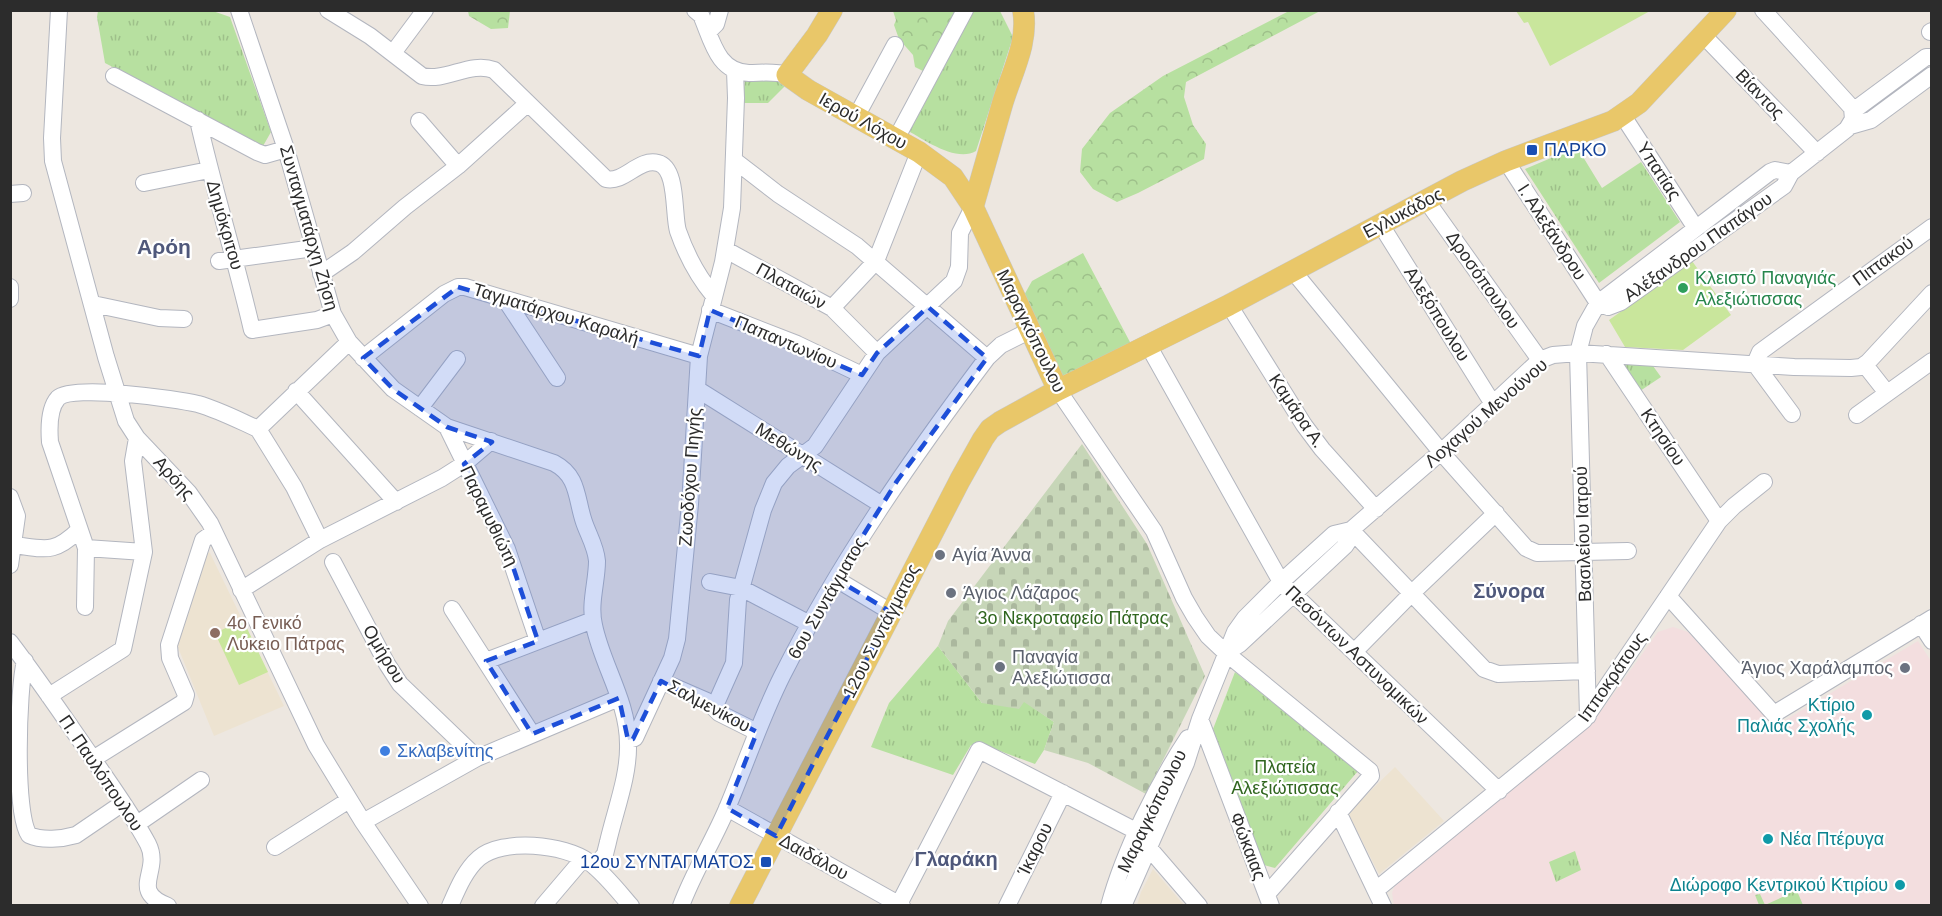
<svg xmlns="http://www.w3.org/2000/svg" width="1942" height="916" viewBox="0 0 1942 916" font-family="Arial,sans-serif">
<defs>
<pattern id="grass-tufts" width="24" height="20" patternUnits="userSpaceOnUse" patternTransform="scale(1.5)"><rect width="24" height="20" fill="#b7e0a0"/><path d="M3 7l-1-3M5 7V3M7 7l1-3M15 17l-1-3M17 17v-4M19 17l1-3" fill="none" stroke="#9ec08a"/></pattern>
<pattern id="forest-crowns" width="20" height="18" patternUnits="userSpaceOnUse" patternTransform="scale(1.5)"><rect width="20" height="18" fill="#b7e0a0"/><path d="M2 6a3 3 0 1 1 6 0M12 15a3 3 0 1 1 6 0" fill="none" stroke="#9ec08a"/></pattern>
<pattern id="cemetery-stones" width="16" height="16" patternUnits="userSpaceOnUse" patternTransform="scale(1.5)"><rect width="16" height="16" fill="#c7d6b8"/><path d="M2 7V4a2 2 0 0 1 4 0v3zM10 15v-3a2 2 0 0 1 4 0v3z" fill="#abb89e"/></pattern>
</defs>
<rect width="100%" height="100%" fill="#ede7e0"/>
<!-- education -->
<path fill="#ede3d1" d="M207,552L210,553L284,706L214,736L177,645Z
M1395,767L1444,821L1379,874L1349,815L1360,801Z
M1153,869L1184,905H1137L1141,892Z"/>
<!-- medical -->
<path fill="#f3dedf" d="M1673,627L1688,632L1777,725L1918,641L1931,661V905L1394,906L1392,893L1395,885L1591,725L1658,632Z"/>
<!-- grass -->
<path fill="url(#grass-tufts)" d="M210,10L230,17L271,132L263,146L105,63L97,17L98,11Z
M973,11H1000L1013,37L976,151C956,163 923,139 905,129Z
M775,79L785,86L768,103H742L745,80Z
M1577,147L1602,188L1641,162L1680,222L1599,283L1525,169Z
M1623,364L1653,366L1661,377L1637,393Z
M938,646L982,703L1024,701L1054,722L1044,750L1035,764L992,748L971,745L953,775L871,747L889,703Z
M1235,672L1358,771L1275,868L1264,865L1213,729Z
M1575,851L1581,870L1556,882L1549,862Z
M1794,884L1803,905H1759L1755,895L1760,894L1765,905L1787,895L1784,888Z"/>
<!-- forest -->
<path fill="url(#forest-crowns)" d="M1291,10L1320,11L1186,82L1184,97L1193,125L1206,144L1204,159L1138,193L1117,202L1093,189L1080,172L1082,149L1110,113L1163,76Z
M468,11H510L508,28L491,29L469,16Z
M893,11H957L923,71L915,67L913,55L899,39L894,25L896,20Z
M1083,253L1131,344L1060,377L1023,297L1032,281Z"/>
<!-- cemetery -->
<path fill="url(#cemetery-stones)" d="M1082,444L1147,544L1205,676L1146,794L1088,763L1044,750L1054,722L1024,702L1019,709L982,703L938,646L948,621Z"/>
<!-- pitch -->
<path fill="#c9e69c" d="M1516,11H1650L1550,66L1528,22L1524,23Z
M1692,261L1731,315L1683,350L1625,347L1609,320Z
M243,620L268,672L239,685L215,633Z"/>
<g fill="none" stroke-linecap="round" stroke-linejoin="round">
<defs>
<path id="minor" d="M59,10L52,138L53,161L106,357L126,421L137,438L189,493L210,523L316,745L363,822L420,906
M239,10L286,149L333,314L349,342L393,389L447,427L554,463C579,476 576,499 584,522C588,534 596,547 597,561C597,582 589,604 594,625C602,665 628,701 628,744C629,776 615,811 608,842L605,854L595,867
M328,10L370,36L422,76C446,82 470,61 494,70L606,179C625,183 638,158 658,163C678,168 673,215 678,231C686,254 699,278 714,296
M695,10L701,15C712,40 717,72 749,73C761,73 775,71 787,75
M708,32L716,24L720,10
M1930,32L1932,31
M1703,35L1817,153
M393,53L425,10
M114,76L257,152L265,155L286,149
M1853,111L1926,57H1932
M1623,116L1695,227
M856,117L895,45
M198,120C214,191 236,260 252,330L317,320L333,314
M419,121L458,166
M1850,126L1871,120L1932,75
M896,139L965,10
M734,160L778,194L857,246L987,358
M1506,161L1598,303L1608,307L1621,302L1784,186L1791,173L1847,129L1853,119L1852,108L1763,10
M144,183L209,170
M10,194L23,193
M1426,200L1540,360
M1381,225L1493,404
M726,250L832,308L877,353
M219,261L314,248
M1293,271L1441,452L1526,548L1537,553L1628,551
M321,274L353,252L405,207L458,166L528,103
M10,287V299
M505,299L557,378
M93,304L159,318L184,319
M1229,305L1304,425L1322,449L1376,509
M832,308L876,261L919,152
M710,310L797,344L862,375
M1148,345L1281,582L1499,791
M1607,354L1719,521
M363,358L444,294L458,287H465L699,356
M1865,365L1887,393
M697,389L882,505
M1058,390L1154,531L1184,598L1195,617L1208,636L1226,653L1370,771L1371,776L1267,894
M296,391L396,502
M420,408L457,359
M1792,414L1758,368L1757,359L1760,352L1932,227
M1857,415L1932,361
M447,427L507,549L538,641
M258,429L294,487L320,540
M10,497L17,516L10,565
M1351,530L1484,669L1498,674L1587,671
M14,545C46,549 54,554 79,530
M86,548L144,552
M333,562L387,664L400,684L477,758
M836,579L891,612
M710,582L741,588L810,624
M241,590L320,540L442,478L464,464L491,441
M1668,596L1774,714L1932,618
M85,607L86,548L50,442C49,429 49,408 58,398C72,384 177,399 198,404C219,410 238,420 258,429L349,342
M452,609L532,734
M1921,624L1932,641
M10,642C39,680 66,720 93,759C112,787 132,814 148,844C162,872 128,890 168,906
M1354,652L1412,593L1496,513
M1226,653L1240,644L1345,546L1349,540L1351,530L1441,452L1540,360L1553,355L1578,353L1794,367L1851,368L1861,367L1868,362L1932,293
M25,661C18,689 14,813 29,835C42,841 62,839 76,835L123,803
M486,661L593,620
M661,681L707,701L719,713L757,732
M49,696L123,649L144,552L133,461L137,438
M714,708L734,663L738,600L763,510L774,483L788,466L815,446L877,353L954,281L959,267L960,233L973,207
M1588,716L1578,353L1585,326L1598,303L1770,172L1775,170L1791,173
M1200,719L1271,906
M628,740L635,738L672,658L677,639L690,504L699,356L723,262L732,208L736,98L735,71
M93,759L184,702L186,695L170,658L169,645L203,540L214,532
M727,808L902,906
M1338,812L1383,906
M363,822L477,758L619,698
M137,824L201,780
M275,847L349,800
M1376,890L1584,720L1719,521L1734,506L1764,482
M450,906C457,890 465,870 479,858C503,838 564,844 589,862C605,874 618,891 631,906
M543,906L583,859
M681,906C694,871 714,840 728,806C746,763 761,718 782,676C839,563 911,459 987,358L1001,345L1029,331
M898,906L979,750L1138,832L1149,848L1199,906
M1007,906L1063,793
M1109,906C1124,851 1157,785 1188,738
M1123,906L1186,763L1200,719L1235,632L1245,618L1281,582L1334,534L1351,530"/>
<path id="major" d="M832,10L817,35L787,75L808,90L919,152L953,177L973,207L1058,390
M973,207C983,173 992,139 1002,105C1011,74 1029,43 1023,10
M740,906L960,480L983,439L990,429L1000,422L1058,390L1229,305L1462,181L1506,161L1613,121L1639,103L1726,10"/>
</defs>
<!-- minor casing -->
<use href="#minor" stroke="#b3b6bf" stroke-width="18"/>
<!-- major casing -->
<use href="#major" stroke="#c8c8c8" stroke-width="22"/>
<!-- minor -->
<use href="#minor" stroke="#fff" stroke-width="16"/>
<!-- major -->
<use href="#major" stroke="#e9c769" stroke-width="21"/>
</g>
<!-- marked area -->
<path fill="#1d4ed8" fill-opacity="0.2" stroke="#1d4ed8" stroke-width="4.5" stroke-dasharray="12 8" stroke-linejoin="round" d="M458,287L699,356L710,310L862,375L877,353L928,307L987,358L897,481L836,579L891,612L776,836L727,808L757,732L661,681L633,739L628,740L619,698L532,734L486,661L538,641L507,549L464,464L492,442L447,427L393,389L363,358Z"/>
<!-- markers -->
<g fill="#1a4fb4" stroke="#fff" stroke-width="2">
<rect x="1526" y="144" width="12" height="12" rx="3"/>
<rect x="760" y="856" width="12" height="12" rx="3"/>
</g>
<circle fill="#2e9e5b" stroke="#fff" stroke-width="2" cx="1683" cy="288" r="6"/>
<g fill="#6b7280" stroke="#fff" stroke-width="2">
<circle cx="940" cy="555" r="6"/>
<circle cx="951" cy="593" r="6"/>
<circle cx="1000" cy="667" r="6"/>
<circle cx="1905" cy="668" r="6"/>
</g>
<circle fill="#8d6e63" stroke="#fff" stroke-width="2" cx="215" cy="633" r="6"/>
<g fill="#0f9aa8" stroke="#fff" stroke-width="2">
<circle cx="1867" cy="715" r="6"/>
<circle cx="1768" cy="839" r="6"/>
<circle cx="1900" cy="885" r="6"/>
</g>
<circle fill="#3f7fe0" stroke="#fff" stroke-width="2" cx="385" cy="751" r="6"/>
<g text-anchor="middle" stroke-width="4.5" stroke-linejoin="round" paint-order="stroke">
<!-- street labels -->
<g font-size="18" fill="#2c2c2c" stroke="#fff">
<text transform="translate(1760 94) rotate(46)" y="6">Βίαντος</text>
<text transform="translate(863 121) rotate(29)" y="6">Ιερού Λόχου</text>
<text transform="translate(1659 171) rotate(57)" y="6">Υπατίας</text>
<text transform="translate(1403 213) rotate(-28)" y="6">Εγλυκάδος</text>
<text transform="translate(225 225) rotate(74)" y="6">Δημόκριτου</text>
<text transform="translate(309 228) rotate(74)" y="6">Συνταγματάρχη Ζήση</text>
<text transform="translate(1552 232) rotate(57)" y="6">Ι. Αλεξάνδρου</text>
<text transform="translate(1698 247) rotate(-35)" y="6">Αλέξανδρου Παπάγου</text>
<text transform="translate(1883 261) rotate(-36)" y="6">Πιττακού</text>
<text transform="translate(1483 280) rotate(55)" y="6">Δροσόπουλου</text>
<text transform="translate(791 286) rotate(29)" y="6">Πλαταιών</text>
<text transform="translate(556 314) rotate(17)" y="6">Ταγματάρχου Καραλή</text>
<text transform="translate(1437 314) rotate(58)" y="6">Αλεξόπουλου</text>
<text transform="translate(1031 331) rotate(64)" y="6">Μαραγκόπουλου</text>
<text transform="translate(786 342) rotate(23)" y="6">Παπαντωνίου</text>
<text transform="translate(1297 411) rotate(56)" y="6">Καμάρα Α.</text>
<text transform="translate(1486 413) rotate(-41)" y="6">Λοχαγού Μενούνου</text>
<text transform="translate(1663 437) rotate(56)" y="6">Κτησίου</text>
<text transform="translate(789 447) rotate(32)" y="6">Μεθώνης</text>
<text transform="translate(690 477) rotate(-86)" y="6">Ζωοδόχου Πηγής</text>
<text transform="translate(174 478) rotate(48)" y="6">Αρόης</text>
<text transform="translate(489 516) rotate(64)" y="6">Παραμυθιώτη</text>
<text transform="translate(1583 534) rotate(-92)" y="6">Βασιλείου Ιατρού</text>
<text transform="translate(827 598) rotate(-60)" y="6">6ου Συντάγματος</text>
<text transform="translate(881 631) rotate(-63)" y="6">12ου Συντάγματος</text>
<text transform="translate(384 654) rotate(59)" y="6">Ομήρου</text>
<text transform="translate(1357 655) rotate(44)" y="6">Πεσόντων Αστυνομικών</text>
<text transform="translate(1612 677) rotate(-55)" y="6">Ιπποκράτους</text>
<text transform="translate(709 706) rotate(28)" y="6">Σαλμενίκου</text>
<text transform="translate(101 773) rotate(56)" y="6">Π. Παυλόπουλου</text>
<text transform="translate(1152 811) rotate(-64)" y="6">Μαραγκόπουλου</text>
<text transform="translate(1248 846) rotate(69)" y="6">Φώκαιας</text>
<text transform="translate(1035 849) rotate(-64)" y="6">Ίκαρου</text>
<text transform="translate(814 857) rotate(29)" y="6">Δαιδάλου</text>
</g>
<!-- transit labels -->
<g font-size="18" fill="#164399" stroke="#fff" text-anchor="start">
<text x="1544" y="156">ΠΑΡΚΟ</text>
<text x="754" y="868" text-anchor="end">12ου ΣΥΝΤΑΓΜΑΤΟΣ</text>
</g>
<!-- leisure labels -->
<g font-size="18" fill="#27864d" stroke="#fff" text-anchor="start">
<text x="1695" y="284">Κλειστό Παναγιάς<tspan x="1695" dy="21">Αλεξιώτισσας</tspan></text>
</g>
<!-- worship labels -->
<g font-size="18" fill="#5b616d" stroke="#fff" text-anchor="start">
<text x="952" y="561">Αγία Άννα</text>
<text x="963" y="599">Άγιος Λάζαρος</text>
<text x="1012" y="663">Παναγία<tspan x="1012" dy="21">Αλεξιώτισσα</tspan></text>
<text x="1893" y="674" text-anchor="end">Άγιος Χαράλαμπος</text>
</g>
<!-- park labels -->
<g font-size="18" fill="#30661f" stroke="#fff">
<text x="1073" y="624">3o Νεκροταφείο Πάτρας</text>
<text x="1285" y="773">Πλατεία<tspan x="1285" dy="21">Αλεξιώτισσας</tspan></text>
</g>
<!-- education labels -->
<g font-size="18" fill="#785e54" stroke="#fff" text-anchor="start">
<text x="227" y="629">4ο Γενικό<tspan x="227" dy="21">Λύκειο Πάτρας</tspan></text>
</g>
<!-- culture labels -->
<g font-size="18" fill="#0d838f" stroke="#fff" text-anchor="end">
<text x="1855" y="711">Κτίριο<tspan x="1855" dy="21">Παλιάς Σχολής</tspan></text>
<text x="1780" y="845" text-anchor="start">Νέα Πτέρυγα</text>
<text x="1888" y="891">Διώροφο Κεντρικού Κτιρίου</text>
</g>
<!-- shop labels -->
<g font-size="18" fill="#366cbe" stroke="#fff" text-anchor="start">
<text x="397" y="757">Σκλαβενίτης</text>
</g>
<!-- neighbourhood labels -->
<g font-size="20" font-weight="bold" fill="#4f587b" stroke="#fff">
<text x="1509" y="598">Σύνορα</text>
<text x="956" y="866">Γλαράκη</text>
</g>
<!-- quarter labels -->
<g font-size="21" font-weight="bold" fill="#4f587b" stroke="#fff">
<text x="164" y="254">Αρόη</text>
</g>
</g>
<!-- border -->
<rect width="1942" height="916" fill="none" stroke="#2c2c2c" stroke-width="24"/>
</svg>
